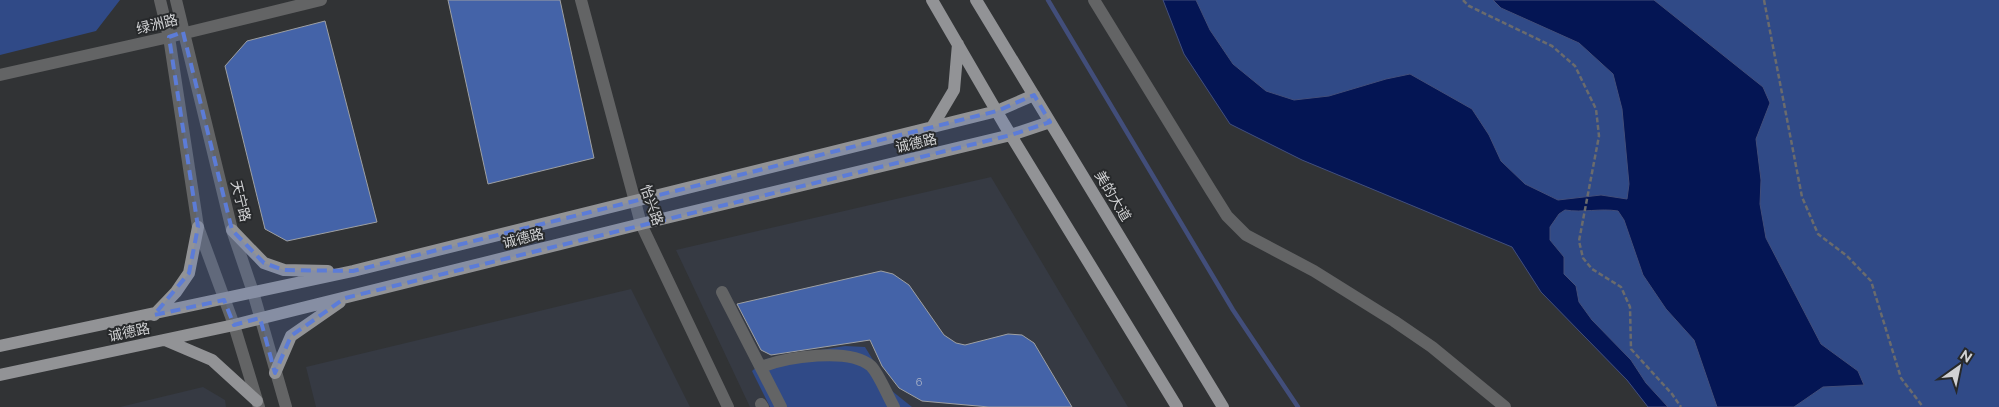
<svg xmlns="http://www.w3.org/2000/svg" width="1999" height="407" viewBox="0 0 1999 407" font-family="Raleway,'Noto Sans SC',sans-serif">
<rect width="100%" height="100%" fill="#313335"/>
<!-- built -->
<path fill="#363a43" d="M991,177L1128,407H750L676,250Z
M631,289L690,407H316L306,367Z
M203,387L225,400L226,407H120Z"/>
<!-- green -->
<path fill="#304a87" d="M0,0H120L96,31L0,55Z
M1163,0H1999V407H1648L1627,380L1541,292L1512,247L1302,160L1230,124L1184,54Z
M845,346L865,347L892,391L912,407H770L752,371L766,359Z"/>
<!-- water -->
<path fill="#041554" stroke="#424e7a" d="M1163,0H1196L1210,30L1233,64L1266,91L1294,100L1329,96L1386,79L1410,74L1472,109L1489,135L1501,161L1525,184L1558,200L1601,195L1627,199L1629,184L1622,109L1613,74L1579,43L1501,8L1493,0H1654L1763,87L1770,103L1756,139L1761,180L1760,204L1766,238L1821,344L1858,371L1864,385L1823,387L1794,407H1717L1694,340L1666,309L1643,275L1624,220L1618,211C1600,208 1583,213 1565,210L1559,214L1550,227V240L1564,257V274L1576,286L1579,302L1592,320L1631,360L1646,383L1668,407H1648L1627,380L1541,292L1512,247L1302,160L1230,124L1184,54Z"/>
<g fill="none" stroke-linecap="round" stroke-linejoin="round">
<!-- stream -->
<path stroke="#424e7a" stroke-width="4.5" d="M1048,0L1233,310L1298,407"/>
</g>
<!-- building -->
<path fill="#4463a8" stroke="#9ea0a3" d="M448,0H560L594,158L488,184Z
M325,21L377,222L287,241L265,229L225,66L247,41Z
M881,271L893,274L909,285L944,335L956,343L965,345L1008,334L1022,335L1034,343L1072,407H989L922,401L899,388L882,366L870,340L771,355L761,350L737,304Z"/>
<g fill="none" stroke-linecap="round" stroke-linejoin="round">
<!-- path -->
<path stroke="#6a6b6d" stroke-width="2.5" stroke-dasharray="5 2.5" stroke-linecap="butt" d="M1463,0L1469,6L1552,46L1575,66L1596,109L1599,136L1579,241L1583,258L1592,269L1621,287L1630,307L1631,349L1672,394L1681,407
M1764,0L1802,197L1818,234L1847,256L1871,281L1901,378L1923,407"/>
<!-- minor -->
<path stroke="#636465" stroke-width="12" d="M160,0L169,37L198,227L234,325L259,407
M176,0L232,230L253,292L286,407
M581,0L641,224L728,407
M1094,0L1210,189L1227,216L1246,235L1314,271L1394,321L1432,347L1505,407
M0,75L169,37L321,0
M722,292L781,407
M761,367C786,357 849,347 871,366C879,374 888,397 894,407
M761,404L763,407"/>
<!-- major -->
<path stroke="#929396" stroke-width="12" d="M932,0L1004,124L1177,407
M976,0L1223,407
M932,127L954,90L958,44
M232,230L264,263L284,270L328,271
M154,315L176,292L189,273L198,227
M165,340L212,360L257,401
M0,346L353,271L997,111L1034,95
M275,373L291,336L340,302
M0,375L234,325L641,224L1011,135L1050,122"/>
</g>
<!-- marked area -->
<path fill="#5c7cd7" fill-opacity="0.2" stroke="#5c7cd7" stroke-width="4" stroke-dasharray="10 6" stroke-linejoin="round" d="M183,32L232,230L264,263L284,270L353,271L997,111L1034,95L1050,122L1011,135L345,298L291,336L275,373L260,318L234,325L224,300L154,315L189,273L198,227L169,37Z"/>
<g text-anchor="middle" stroke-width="4" stroke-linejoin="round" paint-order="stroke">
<!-- number labels -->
<g font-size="11" fill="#aeb6c9">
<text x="919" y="386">6</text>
</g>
<!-- street labels -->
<g font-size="14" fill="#d1d2d4" stroke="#27292b">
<text transform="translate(157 24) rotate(-14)" y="5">绿洲路</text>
<text transform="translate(916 143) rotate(-13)" y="5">诚德路</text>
<text transform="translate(1113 196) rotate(59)" y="5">美的大道</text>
<text transform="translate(241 201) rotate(76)" y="5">天宁路</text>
<text transform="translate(652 205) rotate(71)" y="5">怡兴路</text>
<text transform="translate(523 238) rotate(-14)" y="5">诚德路</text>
<text transform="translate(129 332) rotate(-12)" y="5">诚德路</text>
</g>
</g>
<!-- north arrow -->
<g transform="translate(1959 367) rotate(33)" stroke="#27292b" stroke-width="4" paint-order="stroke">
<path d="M0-4L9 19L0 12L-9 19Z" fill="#d1d2d4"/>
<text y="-8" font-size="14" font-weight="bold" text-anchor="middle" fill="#d1d2d4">N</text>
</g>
</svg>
